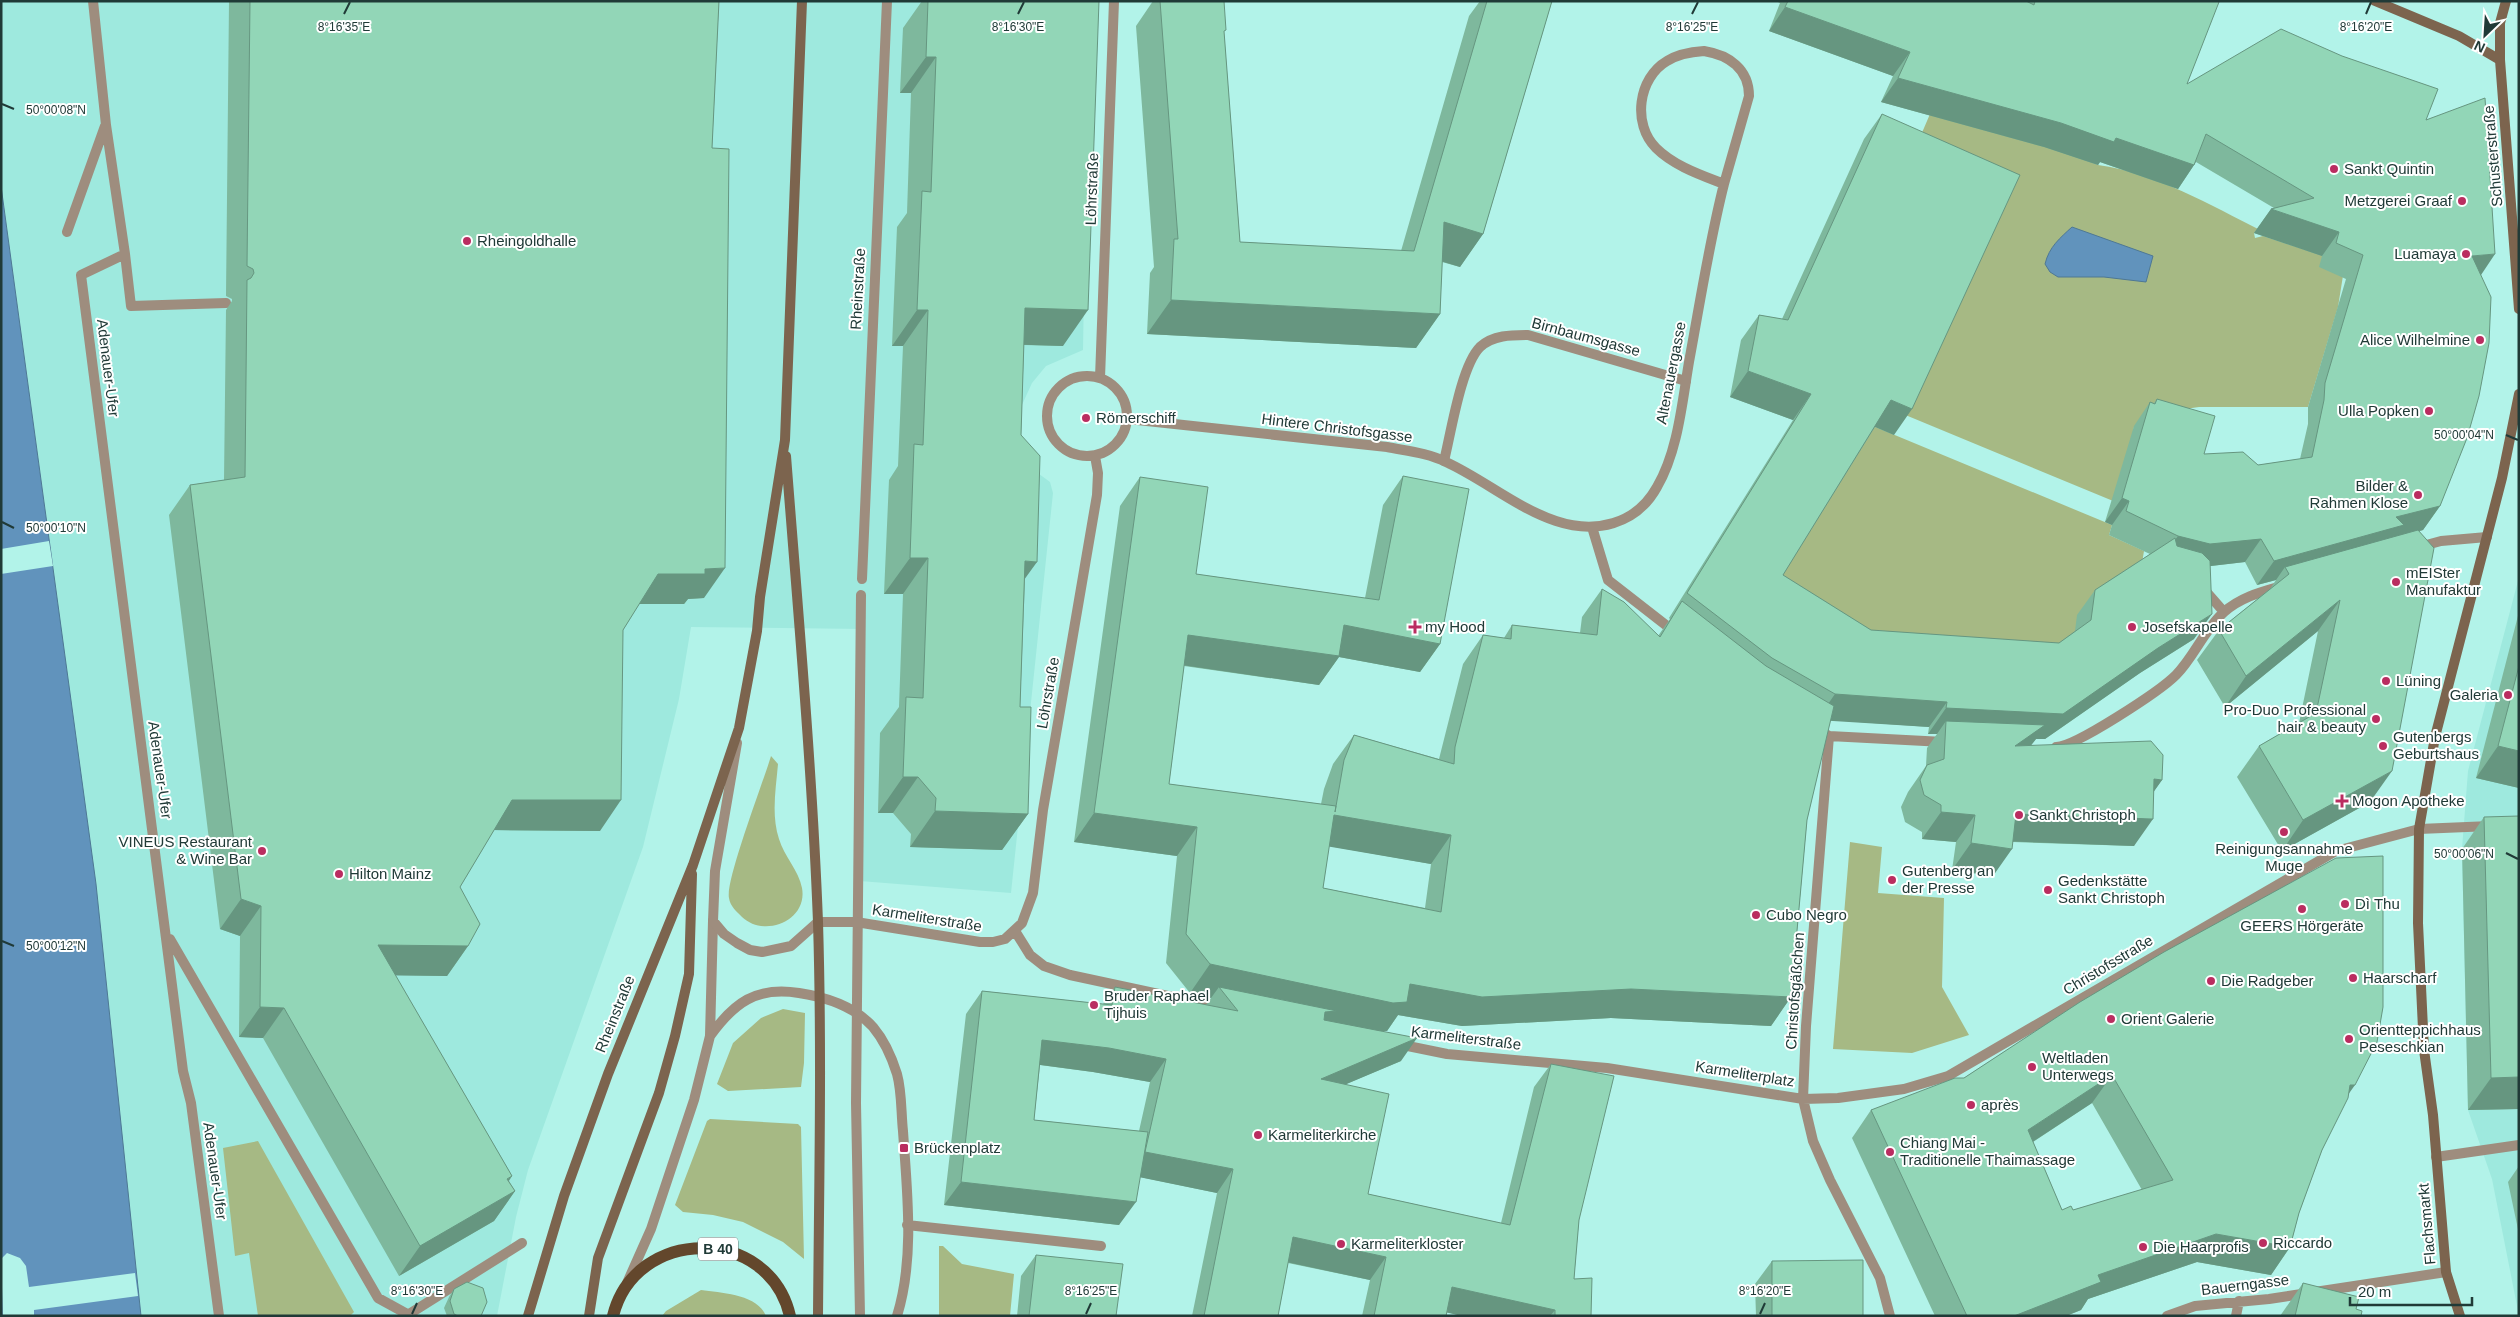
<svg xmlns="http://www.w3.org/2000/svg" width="2520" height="1317" viewBox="0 0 2520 1317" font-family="Helvetica,sans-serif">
<rect width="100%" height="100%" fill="#b2f3e9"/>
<!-- built -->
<path fill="#9ee9de" d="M1,1H1089L1083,350L1046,366L1032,383L1021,407V450L1035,471L1050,482L1053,493L1011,893L860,881L864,629L691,627L679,699L643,847L528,1170L516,1217L497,1316H141L53,566L1,186Z
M2519,577V1316L2492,1179L2468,1110L2462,849L2468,771Z"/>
<!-- green -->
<path fill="#a6b984" d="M1936,100L2098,165C2156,173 2210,205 2262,231L2254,233L2255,238L2263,236L2345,263L2338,307L2308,407H2199L2156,413L2134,427L2118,503L1903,414L1918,142Z
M1873,426L2112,525L2109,535L2144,551L2140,575L2073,646L1853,656L1765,600Z
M771,756L778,764C776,788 771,815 779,839C784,856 799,871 802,888C808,921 764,938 742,917C737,912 730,906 729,898C725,881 764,780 771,756Z
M1850,842L1882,847L1878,893L1944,898L1942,987L1969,1035L1912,1053L1833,1049Z
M783,1009L805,1013L804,1063L801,1087L728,1091L717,1084L733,1043L761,1018Z
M710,1119L798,1124L801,1127L804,1259L783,1242L743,1222L713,1215L683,1212L675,1205L707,1121Z
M258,1141L354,1312L350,1316H258L249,1253L235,1256L223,1148Z
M939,1246H943L962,1264L1014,1274L1010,1316H939Z
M701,1290C722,1293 757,1294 766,1316H662L666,1311Z"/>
<!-- water -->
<path fill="#6193bc" stroke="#4e7894" d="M1,186L96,884L141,1316H1Z
M2072,227L2153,256L2146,282L2104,277H2058L2050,272L2045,264C2049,247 2060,238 2072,227Z"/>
<!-- pier -->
<path fill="#b2f3e9" d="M49,541L53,566L1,574V549Z
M7,1253L20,1258L26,1266L29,1287L135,1273L138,1296L34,1310V1316H3L1,1259Z"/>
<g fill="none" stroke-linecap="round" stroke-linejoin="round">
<!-- lane -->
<path stroke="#9e8d7e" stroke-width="10" d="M1444,461C1451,433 1461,366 1480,347C1493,335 1511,335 1528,335L1686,381
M862,579L887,1
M710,1036C734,1003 756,986 799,993C826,997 854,1006 873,1027C884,1040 892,1058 897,1074C902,1092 901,1113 903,1131C907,1191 915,1258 897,1316
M907,1225L1101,1246
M627,1283L651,1229L694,1100L710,1036L713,921
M860,1316L856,1103L861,595"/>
<!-- street -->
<path stroke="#9e8d7e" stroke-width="10" d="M93,1L106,125L125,254L81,275L183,1071L191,1103L219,1316
M1704,51C1729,55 1749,69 1749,96L1724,184C1701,175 1674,166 1656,148C1632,124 1638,78 1667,61C1678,54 1690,52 1704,51Z
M67,232L105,126
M125,254L131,306L226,303
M1047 416a40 40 0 1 1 80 0a40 40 0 1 1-80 0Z
M1100,378L1114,1
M1128,419L1387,447C1407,451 1428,453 1446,462C1483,479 1517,508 1556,521C1595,534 1636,525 1657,487C1678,451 1682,403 1689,362C1700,303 1709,243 1724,184
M1592,527L1608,580L1676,633
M2419,547L2441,541L2487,537
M2203,588L2224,612
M1816,729L1829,736L1944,742
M1829,736L1806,1026L1803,1099L1813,1141L1830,1180L1880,1278L1890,1316
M737,743L715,871L713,921L724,934L737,943L750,950L762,952L791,946L818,922H856L980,942H993L1005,939L1022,923L1033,893L1043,810L1097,495L1098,473L1095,456
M2056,747C2075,747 2160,691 2176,675C2194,657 2204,630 2224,612C2241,597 2261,592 2282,586
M1015,931L1030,955L1044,966L1070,975L1219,1007
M170,939L378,1298L407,1314
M1398,1044L1447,1054L1607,1068L1803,1099L1838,1098L1904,1089L1948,1076L2336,851L2419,829L2491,826
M2436,1157L2519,1145
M406,1316L522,1243
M2167,1316L2195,1306L2269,1299L2446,1272
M2236,1316L2239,1301"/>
<!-- secondary -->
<path stroke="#7c644e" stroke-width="10" d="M2375,1L2459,36L2500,60
M2506,1L2500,23V60L2519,309
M786,456C798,611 812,767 818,922C822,1053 819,1185 818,1316
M528,1316L564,1196L608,1074L693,865L739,728L757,631L760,597L785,440L802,1
M589,1316L598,1258L659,1093L675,1036L689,974L692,874
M2460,1316L2446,1272L2433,1115L2424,1050L2418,923L2419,829L2435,737L2502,478L2519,394"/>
<!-- primary -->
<path stroke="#63472c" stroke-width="12" d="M613,1316C635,1226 769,1225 790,1316"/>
</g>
<!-- wall -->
<path fill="#7eb89d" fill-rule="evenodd" d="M229,1H719L712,148L704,598L688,599L684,604H639L623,630L600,831L494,830L460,887L468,946L447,976L395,975L512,1176L509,1181L515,1191L494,1221L399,1276L263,1038L239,1037L240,936L220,929L169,515L190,485L224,480L226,310L232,301V299L226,296Z
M922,1H1099L1063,346L1024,345L1021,435L1025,579L1020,707L1028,814L1002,850L910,847L911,834L893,813H878L880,733L899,707L903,594H884L889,480L898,466L903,346H892L897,227L907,213L911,93H900L903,28Z
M1153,1H1224V33L1240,242L1401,251L1469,16L1480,1H1552L1483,234L1460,267L1442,262L1440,314L1416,348L1147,334L1150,273L1154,267L1136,26Z
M1776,1H2026L2029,2V1H2217L2187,84L2426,120L2481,275L2440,506L2423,530L2420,531L2370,802L2282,851L2237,777L2259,746L2299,723L2318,631L2225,707L2197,660L2219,630L2270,589L2276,580L2257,585L2245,562L2210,566L2194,639L2140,673L2045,739H2036L2031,745L2162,780L2154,791L2134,846L2013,842L1993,876L1952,870L1956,842L1922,839V832L1905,822L1901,807L1908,792L1926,766L1927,748L1937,734H1928L1929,727L1830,720L1807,820L1791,997L1771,1026L1611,1018L1462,1026L1398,1015L1387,1031H1382L1401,1061L1346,1084L1368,1194L1501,1223L1534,1087L1551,1064L1579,1220L1574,1279L1591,1316H1462L1447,1312L1446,1316H1362L1370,1280L1288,1263L1278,1316H1192L1217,1193L1140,1177L1119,1225L944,1205L966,1014L982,991L1103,1004L1115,987L1206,1005L1211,998L1190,993L1166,963L1177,856L1074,842L1120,506L1140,477L1196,574L1365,598L1383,505L1403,476L1440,644L1420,672L1339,657L1319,685L1184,666L1169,784L1321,804L1324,789L1333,764L1354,735L1439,759L1463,664L1483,635L1504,638L1512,625L1580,633L1582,617L1602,589L1658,636L1670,619L1669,618L1793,420L1730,397L1741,340L1759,315L1782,319L1864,139L1882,114L1894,435L1875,427L1783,575L1871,630L2059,643L2075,631L2077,615L2095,590L2150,554L2109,535L2112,525L2105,522L2134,426L2150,402L2154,403L2157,399L2204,454L2258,465L2300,459L2308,424V407L2346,279L2319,267L2322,256L2254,233L2271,209L2274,208L2196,162L2178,189L2100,162L2098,165L2044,147L1881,102L1893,76L1769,31L1780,3ZM1329,846L1431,864L1425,908L1323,888ZM1040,1065L1093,1072L1150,1082L1139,1131L1034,1120Z
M2519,612V788L2476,778Z
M2484,817L2519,1109L2468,1110L2462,849Z
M2080,1002L2349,1093L2322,1150L2299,1213L2290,1247L2271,1275L2197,1262L2088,1299L2081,1310L2066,1316H1935L1852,1138L1871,1110L1964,1078ZM2092,1103L2142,1190L2073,1210H2062L2033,1142Z
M2519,1166V1234L2508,1182Z
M1036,1255L1116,1316H1017L1021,1276Z
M1772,1261L1863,1316H1756L1755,1284Z
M2303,1283L2356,1309L2361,1316H2280Z
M454,1289L481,1316H447L444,1308L449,1297Z"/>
<!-- shaded-wall -->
<path fill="#669680" d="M1785,7L1910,52L1893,76L1769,31Z
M926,57H936L911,93H900Z
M1898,78L2116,138L2194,165L2178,189L2100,162L2098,165L2044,147L1881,102Z
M2271,209L2339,232L2322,256L2254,233Z
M1444,222L1483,234L1460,267L1421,255Z
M2495,254L2479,278L2472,256Z
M1171,300L1440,314L1416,348L1147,334Z
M1025,308L1088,310L1063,346L1000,344Z
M917,310H928L903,346H892Z
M1748,371L1811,394L1793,420L1730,397Z
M1891,400L1912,409L1894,435L1873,426Z
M2122,498L2129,501L2112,525L2105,522Z
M2440,506L2423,530L2395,537L2289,574L2285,567L2276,580L2257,585L2274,561L2396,517Z
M2178,536L2261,539L2245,562L2194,568L2161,559Z
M910,558H928L903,594H884Z
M1025,561L1037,562L1011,598Z
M725,568L704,598L688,599L684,604H637L658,574L705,569Z
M2340,600L2318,631L2225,707L2246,676Z
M2212,614L2194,639L2140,673L2045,739H2036L2026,752L1946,721L1937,734H1928L1946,708L2158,648Z
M1344,625L1440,644L1420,672L1339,657L1319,685L1168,663L1188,635Z
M1835,694L1947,702L1929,727L1817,720Z
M2498,746L2519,751V788L2476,778Z
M2392,771L2370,802L2282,851L2303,820Z
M903,777H918L893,813H878Z
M2154,779L2162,780L2143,807Z
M512,800H621L600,831L491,830Z
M935,811L1028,814L1002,850L910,847Z
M1941,812L1975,815L1956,842L1922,839Z
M1094,813L1197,827L1177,856L1074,842Z
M2016,814L2153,819L2134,846L1997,841Z
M1334,815L1451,835L1431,864L1314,844Z
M1971,843L2012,849L1993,876L1952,870Z
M241,899L261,906L240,936L220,929Z
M378,945L468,946L447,976L357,975Z
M1210,964L1410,984L1631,989L1791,997L1771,1026L1611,1018L1462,1026L1398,1015L1387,1031L1373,1032L1319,1020L1219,987L1211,998L1190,993Z
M260,1007L284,1008L263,1038L239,1037Z
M1417,1038L1401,1061L1304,1102L1321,1079Z
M1042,1040L1109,1048L1166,1059L1150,1082L1093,1072L1026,1063Z
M2112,1075L2092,1103L2008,1158L2028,1130Z
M2519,1077V1109L2468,1110L2491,1078Z
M2350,1085H2355L2335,1113Z
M1145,1152L1233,1169L1217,1193L1129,1175Z
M512,1176L492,1204L515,1191L494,1221L399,1276L420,1246Z
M961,1182L1136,1202L1119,1225L944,1205Z
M2216,1234L2290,1247L2271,1275L2197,1262L2088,1299L2081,1310L2066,1316H2014L2098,1275Z
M1293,1237L1386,1257L1370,1280L1277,1260Z
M1452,1287L1555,1310L1550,1316H1462L1436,1310Z"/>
<!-- building -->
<path fill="#92d6b7" stroke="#669680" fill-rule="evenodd" d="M250,1H719L712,148L729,149L725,568L705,569V574H658L623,630L621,800H512L460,887L480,924L468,946L378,945L512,1176L507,1179L515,1191L420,1246L284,1008L260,1007L261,906L241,899L190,485L245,477L247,280L251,278L254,273L253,269L247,266Z
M928,1H1099L1088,310L1025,308L1021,435L1040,456L1037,562L1025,561L1020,707H1031L1028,814L935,811L936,798L918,777H903L906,697L923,698L928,558H910L914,444L923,445L928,310H917L922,191L931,192L936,57H926Z
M1160,1H1224L1226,30L1224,31L1240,242L1414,251L1487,1H1552L1483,234L1444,222L1440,314L1171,300L1174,239H1178Z
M1788,1H2026L2034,5L2035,1H2217L2219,2L2187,84L2281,29L2342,56L2438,89L2426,120L2485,98L2495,254L2472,256L2491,297L2489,343L2479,396L2467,438L2440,506L2396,517L2404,525L2274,561L2261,539L2210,544L2178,536L2126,511L2129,501L2122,498L2150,402L2155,404L2157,399L2215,416L2204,454L2243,452L2258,465L2312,457L2324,400L2325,383L2363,255L2336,243L2339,232L2271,209L2314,198L2206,134L2194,165L2116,138L2114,142L2061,123L1898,78L1910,52L1785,7Z
M1882,114L2020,175L1912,409L1891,400L1783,575L1871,630L2059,643L2091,620L2095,590L2175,538L2177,546L2202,553L2210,561L2212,614L2158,648L2063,714L1946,708L1947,702L1835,694L1772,658L1687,593L1811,394L1748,371L1759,315L1788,320Z
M1403,476L1469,489L1440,644L1344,625L1339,656L1188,635L1169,784L1336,806L1335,812L1344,760L1354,735L1454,764L1455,747L1483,635L1511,639L1512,625L1597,635L1602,589L1624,602L1660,637L1682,601L1766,666L1834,706L1807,820L1791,997L1631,989L1482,997L1410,984L1407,1002L1393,1003L1210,964L1186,934L1197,827L1094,813L1140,477L1208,487L1196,574L1379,600ZM1334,815L1451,835L1441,912L1323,888Z
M2418,530L2434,548L2392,771L2303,820L2259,746L2316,713L2340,600L2246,676L2219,630L2289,574L2285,567Z
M2519,666V751L2498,746Z
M1946,721L2045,725L2015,746L2151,741L2163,755L2162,780L2154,779L2153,819L2016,814L2012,849L1971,843L1975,815L1941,812V805L1924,795L1920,780L1927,765L1944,759Z
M2519,816V1077L2491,1078L2484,817Z
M2383,856V1007L2377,1042L2355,1085H2350L2348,1098L2322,1150L2299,1213L2290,1247L2216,1234L2098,1275L2101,1282L2014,1316H1967L1871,1110L1955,1078H1964L2080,1002L2164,952L2336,858ZM2112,1075L2173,1180L2073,1210L2071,1206L2062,1210L2028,1130Z
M1115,987L1238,1011L1219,987L1337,1011L1325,1012L1324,1020L1417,1038L1321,1079L1389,1094L1368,1194L1510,1225L1551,1064L1614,1076L1579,1220L1574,1279L1592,1278L1591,1316H1555V1310L1452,1287L1446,1316H1374L1386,1257L1293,1237L1278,1316H1204L1233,1169L1145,1152L1166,1059L1109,1048L1042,1040L1034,1120L1148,1132L1136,1202L961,1182L982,991L1112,1005Z
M1036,1255L1123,1264L1116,1316H1029Z
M1863,1260V1316H1772V1261Z
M467,1282L483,1288L487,1302L481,1316H458L454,1314L450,1301L454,1289Z
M2303,1283L2359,1297L2356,1309L2362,1311L2361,1316H2295Z"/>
<!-- ticks -->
<path fill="none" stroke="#203a37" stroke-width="2" d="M344,14L350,2M1018,14L1024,2M1692,14L1698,2M2366,14L2371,2M2,104L14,109M2506,435L2518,440M2,522L14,528M2506,853L2518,859M2,941L14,946M412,1314L417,1303M1086,1314L1091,1303M1760,1314L1765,1303"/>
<!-- markers -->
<g fill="#ba2d60" stroke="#fff" stroke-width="2">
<circle cx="2334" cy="169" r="5"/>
<circle cx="2462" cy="201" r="5"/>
<circle cx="467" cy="241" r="5"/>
<circle cx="2466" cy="254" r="5"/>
<circle cx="2480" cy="340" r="5"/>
<circle cx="2429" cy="411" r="5"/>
<circle cx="1086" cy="418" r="5"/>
<circle cx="2418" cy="495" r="5"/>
<circle cx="2396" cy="582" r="5"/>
<path d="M1412.5 619.5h5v5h5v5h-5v5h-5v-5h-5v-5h5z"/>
<circle cx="2132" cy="627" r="5"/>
<circle cx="2386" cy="681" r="5"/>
<circle cx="2508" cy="695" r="5"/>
<circle cx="2376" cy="719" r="5"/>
<circle cx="2383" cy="746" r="5"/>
<path d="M2339.5 793.5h5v5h5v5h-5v5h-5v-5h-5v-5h5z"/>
<circle cx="2019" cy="815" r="5"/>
<circle cx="2284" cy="832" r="5"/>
<circle cx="262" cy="851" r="5"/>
<circle cx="339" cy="874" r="5"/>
<circle cx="1892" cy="880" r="5"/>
<circle cx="2048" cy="890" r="5"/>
<circle cx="2345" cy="904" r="5"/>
<circle cx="2302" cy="909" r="5"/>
<circle cx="1756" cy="915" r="5"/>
<circle cx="2353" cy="978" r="5"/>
<circle cx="2211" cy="981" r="5"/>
<circle cx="1094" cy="1005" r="5"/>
<circle cx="2111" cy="1019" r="5"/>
<circle cx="2349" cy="1039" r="5"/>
<circle cx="2032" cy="1067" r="5"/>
<circle cx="1971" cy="1105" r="5"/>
<circle cx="1258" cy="1135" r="5"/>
<rect x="899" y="1143" width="10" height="10" rx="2.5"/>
<circle cx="1890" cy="1152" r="5"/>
<circle cx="2263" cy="1243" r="5"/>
<circle cx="1341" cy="1244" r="5"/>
<circle cx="2143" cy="1247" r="5"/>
</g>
<g text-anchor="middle" stroke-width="4" stroke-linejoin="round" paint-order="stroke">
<!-- shield labels -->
<rect fill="#fff" stroke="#637573" stroke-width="1" x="698" y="1237.5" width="40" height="23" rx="4"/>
<g font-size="14" font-weight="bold" fill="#203a37">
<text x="718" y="1254">B 40</text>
</g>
<!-- street labels -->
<g font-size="15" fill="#203a37" stroke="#fff">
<text transform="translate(2493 156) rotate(-95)" y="5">Schusterstraße</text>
<text transform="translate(1092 189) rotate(-88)" y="5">Löhrstraße</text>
<text transform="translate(858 289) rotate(-87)" y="5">Rheinstraße</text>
<text transform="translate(1586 337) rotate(15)" y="5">Birnbaumsgasse</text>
<text transform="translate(108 368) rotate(83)" y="5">Adenauer-Ufer</text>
<text transform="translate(1671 373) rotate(-79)" y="5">Altenauergasse</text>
<text transform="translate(1337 428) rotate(7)" y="5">Hintere Christofsgasse</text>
<text transform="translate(1048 693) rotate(-80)" y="5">Löhrstraße</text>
<text transform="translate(160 770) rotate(82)" y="5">Adenauer-Ufer</text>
<text transform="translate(927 918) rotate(9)" y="5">Karmeliterstraße</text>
<text transform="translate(2108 965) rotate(-31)" y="5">Christofsstraße</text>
<text transform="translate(1795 991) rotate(-86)" y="5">Christofsgäßchen</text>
<text transform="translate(615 1014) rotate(-68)" y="5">Rheinstraße</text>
<text transform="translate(1466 1038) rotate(7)" y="5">Karmeliterstraße</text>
<text transform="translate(1745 1074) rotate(9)" y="5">Karmeliterplatz</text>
<text transform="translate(215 1171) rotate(82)" y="5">Adenauer-Ufer</text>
<text transform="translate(2427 1224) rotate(-95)" y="5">Flachsmarkt</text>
<text transform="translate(2245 1285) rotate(-7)" y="5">Bauerngasse</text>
</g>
<!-- poi labels -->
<g font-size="15" fill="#203a37" stroke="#fff" text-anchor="start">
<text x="2344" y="174">Sankt Quintin</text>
<text x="2452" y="206" text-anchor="end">Metzgerei Graaf</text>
<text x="477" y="246">Rheingoldhalle</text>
<text x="2456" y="259" text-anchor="end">Luamaya</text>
<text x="2470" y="345" text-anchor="end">Alice Wilhelmine</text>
<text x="2419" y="416" text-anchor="end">Ulla Popken</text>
<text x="1096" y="423">Römerschiff</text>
<text x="2408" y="491" text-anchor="end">Bilder &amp;<tspan x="2408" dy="17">Rahmen Klose</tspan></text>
<text x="2406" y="578">mEISter<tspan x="2406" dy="17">Manufaktur</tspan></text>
<text x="1425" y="632">my Hood</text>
<text x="2142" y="632">Josefskapelle</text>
<text x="2396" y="686">Lüning</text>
<text x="2498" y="700" text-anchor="end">Galeria</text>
<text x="2366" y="715" text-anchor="end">Pro-Duo Professional<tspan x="2366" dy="17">hair &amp; beauty</tspan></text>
<text x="2393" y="742">Gutenbergs<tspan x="2393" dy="17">Geburtshaus</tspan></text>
<text x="2352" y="806">Mogon Apotheke</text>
<text x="2029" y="820">Sankt Christoph</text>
<text x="252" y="847" text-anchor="end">VINEUS Restaurant<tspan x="252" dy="17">&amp; Wine Bar</tspan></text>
<text x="2284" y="854" text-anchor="middle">Reinigungsannahme<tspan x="2284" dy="17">Muge</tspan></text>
<text x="1902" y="876">Gutenberg an<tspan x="1902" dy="17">der Presse</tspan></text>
<text x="349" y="879">Hilton Mainz</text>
<text x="2058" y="886">Gedenkstätte<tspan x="2058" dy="17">Sankt Christoph</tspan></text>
<text x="2355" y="909">Dì Thu</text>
<text x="1766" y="920">Cubo Negro</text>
<text x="2302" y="931" text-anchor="middle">GEERS Hörgeräte</text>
<text x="2363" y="983">Haarscharf</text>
<text x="2221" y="986">Die Radgeber</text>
<text x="1104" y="1001">Bruder Raphael<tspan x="1104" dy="17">Tijhuis</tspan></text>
<text x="2121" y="1024">Orient Galerie</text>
<text x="2359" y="1035">Orientteppichhaus<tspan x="2359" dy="17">Peseschkian</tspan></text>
<text x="2042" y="1063">Weltladen<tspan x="2042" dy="17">Unterwegs</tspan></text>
<text x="1981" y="1110">après</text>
<text x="1268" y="1140">Karmeliterkirche</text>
<text x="1900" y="1148">Chiang Mai -<tspan x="1900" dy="17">Traditionelle Thaimassage</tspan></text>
<text x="914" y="1153">Brückenplatz</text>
<text x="2273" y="1248">Riccardo</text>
<text x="1351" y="1249">Karmeliterkloster</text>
<text x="2153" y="1252">Die Haarprofis</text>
</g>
</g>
<g font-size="12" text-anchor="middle" fill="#203a37" stroke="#fff" stroke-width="4" stroke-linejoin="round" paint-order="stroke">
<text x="344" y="31">8°16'35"E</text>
<text x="1018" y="31">8°16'30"E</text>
<text x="1692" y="31">8°16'25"E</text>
<text x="2366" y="31">8°16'20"E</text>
<text x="56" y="114">50°00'08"N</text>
<text x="2464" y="439">50°00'04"N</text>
<text x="56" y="532">50°00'10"N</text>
<text x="2464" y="858">50°00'06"N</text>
<text x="56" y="950">50°00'12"N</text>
<text x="417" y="1295">8°16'30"E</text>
<text x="1091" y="1295">8°16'25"E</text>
<text x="1765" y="1295">8°16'20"E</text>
</g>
<!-- border -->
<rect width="2520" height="1317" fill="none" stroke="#203a37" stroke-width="5"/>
<!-- north arrow -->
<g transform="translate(2485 35) rotate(205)" stroke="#ffffff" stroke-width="4" paint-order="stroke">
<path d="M0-4L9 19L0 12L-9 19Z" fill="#203a37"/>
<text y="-8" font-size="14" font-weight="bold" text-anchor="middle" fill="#203a37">N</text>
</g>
<!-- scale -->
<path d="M2350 1297v8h122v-8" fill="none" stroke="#203a37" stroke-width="2.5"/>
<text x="2358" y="1297" font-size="15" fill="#203a37" stroke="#ffffff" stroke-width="4" paint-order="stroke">20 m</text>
</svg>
